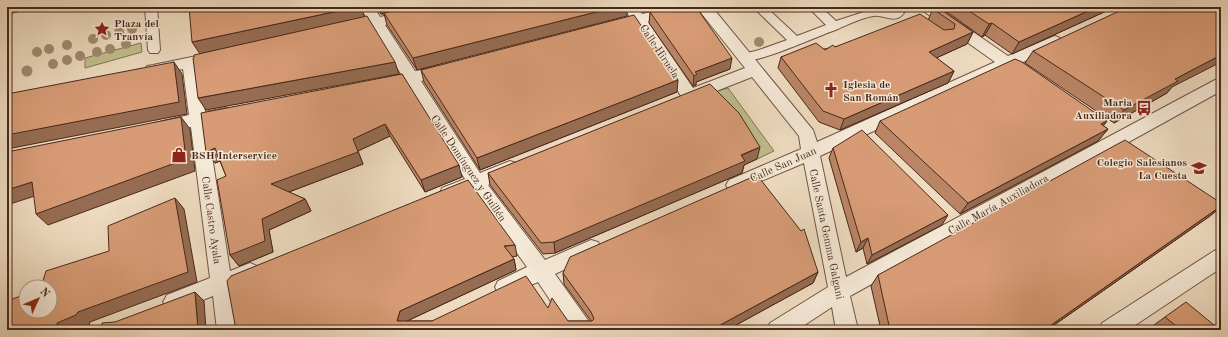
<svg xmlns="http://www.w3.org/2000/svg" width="1228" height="337" viewBox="0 0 1228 337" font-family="'Old Standard TT',serif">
<rect width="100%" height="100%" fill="#eedbc0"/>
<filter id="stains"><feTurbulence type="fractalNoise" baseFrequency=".005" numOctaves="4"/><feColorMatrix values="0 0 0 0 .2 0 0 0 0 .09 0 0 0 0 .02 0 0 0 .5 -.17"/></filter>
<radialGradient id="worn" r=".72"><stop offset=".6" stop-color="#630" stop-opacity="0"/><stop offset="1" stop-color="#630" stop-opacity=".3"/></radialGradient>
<!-- green -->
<path fill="#c0be8d" stroke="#847454" d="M141,43L142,52L85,68V58Z
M728,88L774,151L757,159L737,125L706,94Z"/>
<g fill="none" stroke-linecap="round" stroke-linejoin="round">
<defs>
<path id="pedestrian" d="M29,7L27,9L7,14V8Z
M145,7H157L160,50L158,53H150L148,50Z
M753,7H766L797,36L826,25L808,7H821L836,21L873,9L892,12L898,10L902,11L904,13C895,25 884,14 873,16C861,18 849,24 838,29C820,35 755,65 740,61L738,58L740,55L759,50L787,40Z"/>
<path id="minor" d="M360,7H374L380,17L423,7H449L447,10L385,25L415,71L445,65L451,66L453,70L451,74L421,81L480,173L510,161L516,163L519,168L516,173L488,185L545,260L591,240L598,242L601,248L598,254L555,274L590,323L593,330H570L538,282L505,296L498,293L495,287L498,281L527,267L472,191L449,200L442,198L440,193L442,188L465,179L407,84L383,90L377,88L375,84L377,80L401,74L372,28L347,34L342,32L340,29L342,26L368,20Z
M623,7H637L642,14L674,7H712L813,130L817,142L995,62L922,10L920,7H937L1008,56L1050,38L1055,36L1060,38L1063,41L1060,44L1021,63L1024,67L1022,71L1016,72L1007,69L820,156L846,277L1215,80L1221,78V91L850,296L858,330H836L832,307L797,330H767L770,323L828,287L804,163L735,192L729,190L726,185L729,180L801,149L799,136L752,77L696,99L690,101L683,99L635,25L613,31L608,29L606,26L608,23L630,17ZM698,9L745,68L693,88L648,22Z
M216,52L221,53L224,57L221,61L198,66L205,112L226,108L232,110L234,114L232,118L207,124L230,271L250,263L257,266L260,272L257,278L232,288L239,330H217L213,296L174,311L167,309L163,302L167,295L210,278L191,127L161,133L155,131L152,127L155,123L189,115L183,69L153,75L147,74L145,70L147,66L153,65Z
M1221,248V268L1128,330H1099L1102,323L1214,251Z"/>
</defs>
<!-- pedestrian casing -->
<use href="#pedestrian" stroke="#725645" stroke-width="2"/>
<!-- minor casing -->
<use href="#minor" stroke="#725645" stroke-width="2"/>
<!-- pedestrian -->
<use href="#pedestrian" fill="#f4e8d6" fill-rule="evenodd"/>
<!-- minor -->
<use href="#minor" fill="#f4e8d6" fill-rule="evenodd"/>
</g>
<!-- trees -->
<g fill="#a08a72">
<circle cx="132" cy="29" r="5"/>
<circle cx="119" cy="32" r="5"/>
<circle cx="106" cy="35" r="5"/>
<circle cx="93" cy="39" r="5"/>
<circle cx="759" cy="42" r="5"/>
<circle cx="126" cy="44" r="5"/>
<circle cx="67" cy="45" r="5"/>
<circle cx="49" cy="49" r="5"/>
<circle cx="110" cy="49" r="5"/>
<circle cx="37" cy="52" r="5"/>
<circle cx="97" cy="52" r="5"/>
<circle cx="80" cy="56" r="5"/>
<circle cx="67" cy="60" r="5"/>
<circle cx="53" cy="64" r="5"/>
<circle cx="27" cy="71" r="5.5"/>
</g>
<!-- wall -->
<path fill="#b98565" stroke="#48291c" d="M375,7H627L417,70L387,25L384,14H381Z
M638,7H666L643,12Z
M945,7H1115L1012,54L985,35L982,37L947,12L949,10Z
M933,9L973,32L967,44L936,58L954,71L948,83L840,130L819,122L778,68L781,57L835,47L928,20Z
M650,12L730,69L696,82V85L693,86L649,23Z
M1033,51L1172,87L1167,93L1114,123L1025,63Z
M421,70L677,92L480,170L424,82Z
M402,74L462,177L425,192L390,136L358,151L363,164L289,192L305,199L311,211L269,230L273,252L239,266L230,255L226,176L220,161L215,163L206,152Z
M880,121H1107L1103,126L1108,129L1098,141L960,214L875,133Z
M833,148L942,225L867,264L863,248L856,252L829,158Z
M757,159L744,165L742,173L555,253L543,254L490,185L488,173Z
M1221,203V207L1210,216L1047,330H881L871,286L878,275Z
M515,245L517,256L512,257L514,259L516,270L407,321H432L548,308L568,321H591L564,284L563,273L818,272L813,283L727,330H236L231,276Z
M1165,317L1220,330H1160L1154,325Z"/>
<!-- shaded-wall -->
<path fill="#966c52" stroke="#48291c" d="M357,7H361L365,18L200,54L192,42Z
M378,7H415L381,14Z
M616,7H627V16L417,70L413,58Z
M643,7H666L643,12Z
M1097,7H1115L1012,54L1019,42Z
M992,23L985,35L982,37L989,24Z
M973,32L967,44L923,64L929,52Z
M1221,55V62L1172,87L1167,93L1114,123L1124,110L1175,79Z
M732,58L730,69L696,82V85L693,86L694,76L695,72Z
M174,62L182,74L187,114L7,149V135Z
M395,62L399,74L206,110L198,98Z
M954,71L948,83L840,130L844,119Z
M678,80L677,92L480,170L477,158Z
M181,117L190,129L195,171L48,225L36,214Z
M1107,121L1098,133L1101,124Z
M385,124L390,136L358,151L363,164L278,196L271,184L353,139Z
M1108,129L1098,141L960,214L968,203Z
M760,147L757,159L744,165L742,173L555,253L554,242Z
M215,148L223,160L215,163L206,152Z
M459,165L462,177L425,192L421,180Z
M32,182L44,193L7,205V190Z
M175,198L184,209L197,282L90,322L89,325L76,330H57V323Z
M305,199L311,211L269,230L273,252L239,266L230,255L262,219Z
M1221,206L1210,216L1047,330H1044Z
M948,215L942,225L867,264L872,255Z
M868,238L863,248L856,252L861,242Z
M514,259L516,270L405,322L397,321L400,311Z
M818,272L813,283L727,330H711Z
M195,292L204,301L206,330H198Z"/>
<!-- building -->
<path fill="#d79b75" stroke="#48291c" d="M189,7H357L192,42Z
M412,7H616L413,58L384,13Z
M671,7H696L732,58L695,72L697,74L694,76L650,12Z
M937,7L973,32L929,52L954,71L844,119L823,111L781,57L816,43L825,50L833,45L835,47L920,14L944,30L954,29L955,24L933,9Z
M963,7H1097L1019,42L992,23L989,24Z
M1128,7H1221V55L1175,79L1178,81L1124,110L1033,51Z
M634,15L678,80L477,158L421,70Z
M367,16L395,62L198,98L193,58H194V55Z
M1015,59L1022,62L1107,121L1101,124L1108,129L968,203L880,121Z
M174,62L179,102L7,135V94Z
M402,74L459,165L421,180L385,124L353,139L358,152L271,184L305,199L262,219L265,241L230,255L217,180L226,176L215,148L206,152L201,113Z
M710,84L739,113L760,147L741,155L745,161L554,242L541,243L488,173Z
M181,117L186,159L36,214L32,182L7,190V152Z
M862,130L948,215L872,255L868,238L861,242L833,148Z
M1125,140L1221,203V206L1044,330H890L878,275Z
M757,175L801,231L804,229L818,272L711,330H236L227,281L231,276L468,180L515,245L504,246L514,259L400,311L397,321H432L526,276L548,308L552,298L568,321H592L594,319L591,312L563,273L570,257Z
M175,198L188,272L78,312L76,315L57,323V330H7V301L26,294V311H50V287H41L46,271L109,251L108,226Z
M195,292L198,330H102V323L115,322Z
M1186,302L1220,330H1181L1165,317Z"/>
<!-- icons -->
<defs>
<symbol id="sight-bare" viewBox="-9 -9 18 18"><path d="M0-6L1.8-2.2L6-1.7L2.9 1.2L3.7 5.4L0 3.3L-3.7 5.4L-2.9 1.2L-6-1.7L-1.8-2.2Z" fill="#8f2418" stroke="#f4e8d6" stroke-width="2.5" paint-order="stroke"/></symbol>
<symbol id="church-bare" viewBox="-9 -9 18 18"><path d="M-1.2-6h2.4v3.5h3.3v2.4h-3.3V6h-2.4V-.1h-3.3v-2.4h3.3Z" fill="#8f2418" stroke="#f4e8d6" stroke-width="2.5" paint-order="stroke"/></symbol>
<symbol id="bus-bare" viewBox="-9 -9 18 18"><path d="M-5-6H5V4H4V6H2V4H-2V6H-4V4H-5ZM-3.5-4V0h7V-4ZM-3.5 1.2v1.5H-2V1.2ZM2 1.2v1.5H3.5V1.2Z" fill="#8f2418" stroke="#f4e8d6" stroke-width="2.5" paint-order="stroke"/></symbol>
<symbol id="shop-bare" viewBox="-9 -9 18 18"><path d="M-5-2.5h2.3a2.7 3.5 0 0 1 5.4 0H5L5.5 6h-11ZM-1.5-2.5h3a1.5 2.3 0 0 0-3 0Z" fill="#8f2418" stroke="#f4e8d6" stroke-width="2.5" paint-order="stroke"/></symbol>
<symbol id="school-bare" viewBox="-9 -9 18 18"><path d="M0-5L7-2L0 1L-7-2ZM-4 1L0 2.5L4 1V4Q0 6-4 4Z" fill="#8f2418" stroke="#f4e8d6" stroke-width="2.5" paint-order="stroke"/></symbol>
</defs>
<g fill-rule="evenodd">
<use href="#sight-bare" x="91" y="18" width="22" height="22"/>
<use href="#church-bare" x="820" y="79" width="22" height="22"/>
<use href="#bus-bare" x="1133" y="97" width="22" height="22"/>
<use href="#shop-bare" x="168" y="144" width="22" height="22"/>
<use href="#school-bare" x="1188" y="157" width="22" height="22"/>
</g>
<g text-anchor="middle" stroke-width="3" stroke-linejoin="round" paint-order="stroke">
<!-- poi labels -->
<g font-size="11" font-weight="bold" fill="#48291c" stroke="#f4e8d6" text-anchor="start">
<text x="114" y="27">Plaza del<tspan x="114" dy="13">Tranvía</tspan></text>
<text x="843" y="88">Iglesia de<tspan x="843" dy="13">San Román</tspan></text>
<text x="1132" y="106" text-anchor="end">Maria<tspan x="1132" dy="13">Auxiliadora</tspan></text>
<text x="191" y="159">BSH Interservice</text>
<text x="1187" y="166" text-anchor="end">Colegio Salesianos<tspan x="1187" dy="13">La Cuesta</tspan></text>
</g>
<!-- street labels -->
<g font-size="11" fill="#48291c" stroke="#f4e8d6">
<text transform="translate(660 51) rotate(56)" y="4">Calle Hiruela</text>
<text transform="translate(783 164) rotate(-24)" y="4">Calle San Juan</text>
<text transform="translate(469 168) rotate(56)" y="4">Calle Domínguez y Guillén</text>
<text transform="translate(998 204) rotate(-29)" y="4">Calle María Auxiliadora</text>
<text transform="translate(212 220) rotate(82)" y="4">Calle Castro Ayala</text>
<text transform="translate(827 234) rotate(78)" y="4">Calle Santa Gemma Galgani</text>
</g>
</g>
<!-- margin -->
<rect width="1228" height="337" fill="none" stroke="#eedbc0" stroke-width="24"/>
<rect x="8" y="8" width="1212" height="321" fill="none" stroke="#48291c" stroke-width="2"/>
<rect x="12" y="12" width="1204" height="313" fill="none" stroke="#48291c"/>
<!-- north arrow -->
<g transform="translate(38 299) rotate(46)"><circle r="19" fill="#f4e8d6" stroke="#af9c8c"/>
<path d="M0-3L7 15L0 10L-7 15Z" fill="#8f2418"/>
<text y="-6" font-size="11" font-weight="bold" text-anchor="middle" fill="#48291c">N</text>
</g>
<rect width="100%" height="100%" filter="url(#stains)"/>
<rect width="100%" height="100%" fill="url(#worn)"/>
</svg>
